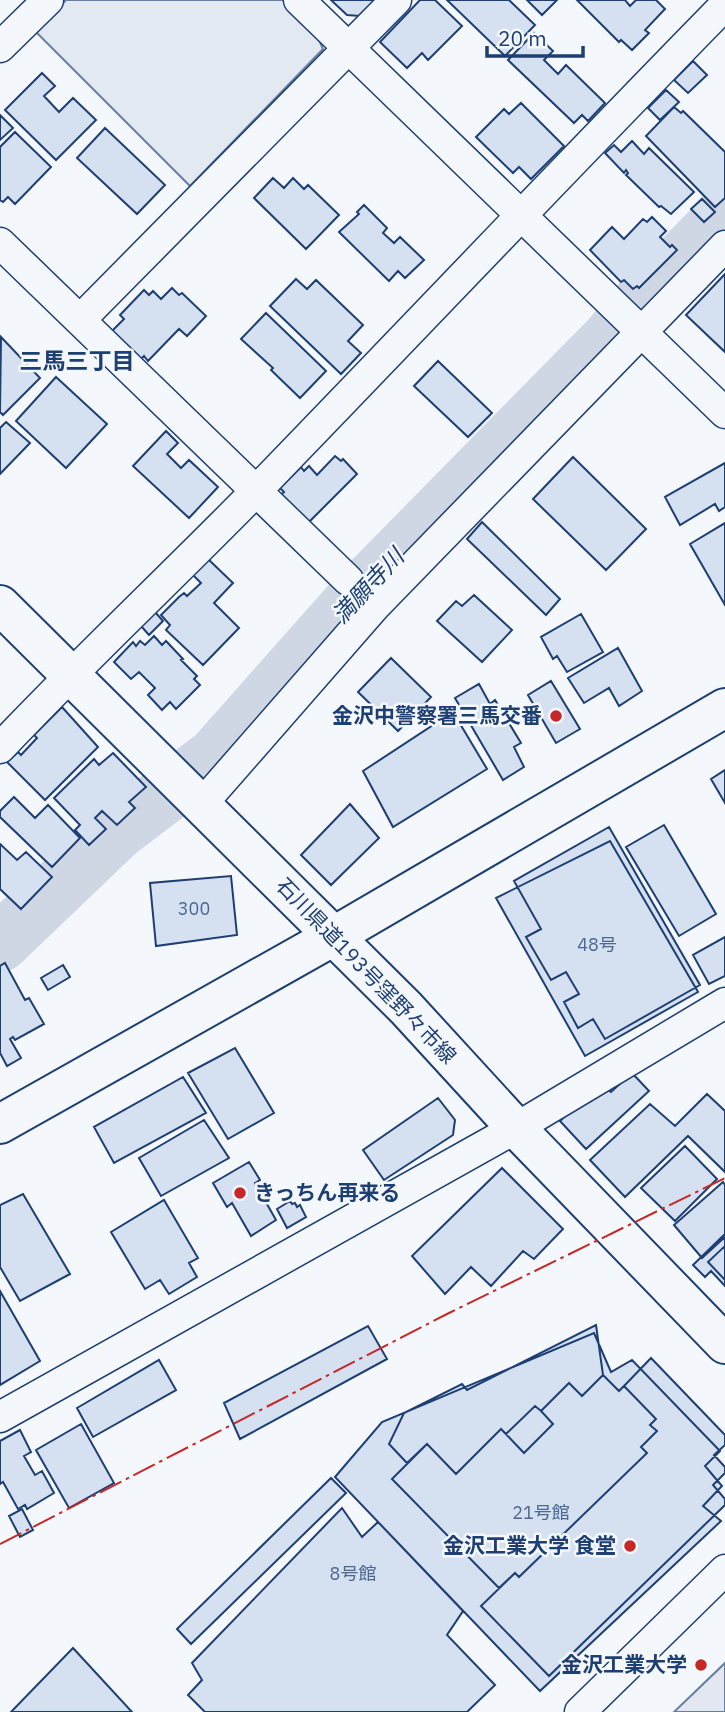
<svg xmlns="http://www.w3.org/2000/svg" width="725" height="1712" viewBox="0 0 725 1712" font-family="'IBM Plex Sans','Noto Sans JP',sans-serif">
<rect width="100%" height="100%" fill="#f4f7fb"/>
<!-- green -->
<path fill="#e3e9f0" stroke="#687fa3" stroke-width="2" d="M66,0H284L316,33L323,49L190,186L36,32Z"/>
<!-- parking -->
<path fill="#e3e8f0" stroke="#687fa3" stroke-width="2" d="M725,1663V1712H674Z"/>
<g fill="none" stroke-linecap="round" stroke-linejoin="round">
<!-- river -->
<path stroke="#cfd7e4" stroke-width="58" d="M0,943L116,832L216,756L363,590L610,339L643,300L725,216"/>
</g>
<!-- building -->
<path fill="#d5e0f0" stroke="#1d3f73" stroke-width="2" d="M331,0H377L360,16L347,15Z
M420,0H435L462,26L428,60L422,53L407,68L380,42Z
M447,0H509L535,25L505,56Z
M527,0H557L542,15Z
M577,0H625L630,6L636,0H656L665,9L645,30L649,33L632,50L621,40L619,42Z
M534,33L553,51L544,60L558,74L566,65L605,103L588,121L582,115L574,123L508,60Z
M693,61L707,75L688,93L674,80Z
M42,73L55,86L44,96L59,112L73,98L96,120L56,160L5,110Z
M666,90L679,102L660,120L648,108Z
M521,103L564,146L531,179L519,167L513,173L476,137L504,109L509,114Z
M674,107L681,113L683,111L725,152V198L715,207L646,136Z
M0,115L13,128L0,140Z
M105,128L165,185L137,214L77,158Z
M15,132L51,167L15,204L8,197L3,202L0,200V147Z
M632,141L644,154L649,148L694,192L671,214L661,206L659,207L626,175L628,173L626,170L624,173L605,153L614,145L621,152Z
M273,178L284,188L293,178L304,189L308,185L339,215L306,249L254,198Z
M702,199L715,212L704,222L691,209Z
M364,205L387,228L383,233L394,243L400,237L424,260L405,278L398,271L389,281L339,232L359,214L357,212Z
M652,217L666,231L660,237L670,247L672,245L677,250L639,288L637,286L633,289L624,280L621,282L590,250L612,227L624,239L643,219L647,222Z
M725,274V352L686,315Z
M296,279L307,289L316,280L363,325L348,341L361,353L341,374L270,306Z
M172,288L179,295L182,293L206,316L187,336L179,329L148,361L144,356L140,360L111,332L124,319L120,315L144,290L149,295L153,291L161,299Z
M266,313L326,371L300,398L271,370L273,368L241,339Z
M1,337L40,378L3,415L0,412Z
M438,361L492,413L468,437L414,386Z
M56,377L107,424L66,468L16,421Z
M6,422L30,443L0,474V428Z
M166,431L178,443L167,454L181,468L189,460L218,487L189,518L133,466Z
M335,456L341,461L343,459L357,474L308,523L280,496L284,492L280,488L301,467L304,471L309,466L317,475Z
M573,457L646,529L606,570L533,499Z
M725,463V507L719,511L715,504L680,525L665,497Z
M482,522L560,599L546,615L467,539Z
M725,523V605L690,544Z
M207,558L233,583L214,603L239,628L203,665L166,630L170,625L161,615L179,597L184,593L187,596L201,583L192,574Z
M474,595L512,630L482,662L437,621L456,601L462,606Z
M155,612L163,621L149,635L141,626Z
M581,614L603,652L567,672L557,656L553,659L541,637Z
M154,636L162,645L166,641L183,659L181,660L197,676L194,679L200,685L176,709L170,702L162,710L148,695L155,688L139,672L131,679L114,662L133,642L136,646L140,641L145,645Z
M618,648L642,691L619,706L609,688L584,703L568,678Z
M391,658L431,697L398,731L358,692Z
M551,681L580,729L556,743L528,695Z
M479,684L490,704L495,700L521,743L514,747L524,767L503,780L455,698Z
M62,707L98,747L45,800L7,762L18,752L21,755L37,738L34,735Z
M453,712L487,769L393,827L363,771Z
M113,753L146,787L129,802L135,808L117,825L102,811L95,818L106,829L89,845L75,830L80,825L54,798L94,759L99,765Z
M725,770V803L711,779Z
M14,797L35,818L48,805L80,838L52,867L0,817V811Z
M350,804L379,838L331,885L301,855Z
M664,825L716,914L679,936L626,847Z
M609,827L700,985L605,1039L593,1019L578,1028L564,1002L579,994L566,972L551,980L526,937L541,929L514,881Z
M610,841L698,992L585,1056L496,898Z
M0,844L17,860L26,852L52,877L21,909L0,889Z
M231,876L237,935L156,946L150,883Z
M725,937V976L709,984L693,955Z
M5,963L25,1000L29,998L44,1024L15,1040L13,1037L10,1039L21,1058L7,1066L0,1053V966Z
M63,965L70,977L48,990L41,978Z
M235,1048L274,1113L228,1139L188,1073Z
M632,1073L649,1091L586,1149L560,1121L584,1099L607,1089L611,1092Z
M183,1077L206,1113L114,1163L94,1127Z
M707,1094L725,1111V1172L688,1136L625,1197L590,1160L650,1104L675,1126Z
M438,1098L455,1120L453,1135L384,1180L363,1150Z
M204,1120L229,1158L161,1196L139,1158Z
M685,1146L717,1179L675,1221L641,1188Z
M249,1162L260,1180L255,1183L276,1220L251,1236L232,1203L227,1207L213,1183Z
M502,1168L563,1229L534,1259L523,1251L491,1286L471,1267L445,1294L412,1256Z
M723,1182L725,1185V1237L702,1258L674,1225Z
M23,1194L70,1274L20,1301L0,1267V1205Z
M164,1200L198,1258L189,1263L197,1277L169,1294L160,1280L145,1289L111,1232Z
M290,1201L292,1204L295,1203L297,1207L300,1205L306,1217L287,1228L277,1209Z
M725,1234V1286L711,1271L705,1277L693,1265Z
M725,1246V1280L708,1262Z
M0,1291L40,1361L0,1385Z
M596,1325L603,1375L582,1396L569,1383L541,1411L535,1406L506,1434L501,1429L456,1474L427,1444L407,1463L389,1444L404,1413L462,1384L467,1390Z
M368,1326L387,1359L240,1439L224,1403Z
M594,1333L611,1372L632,1360L720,1451L705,1466L722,1486L703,1506L721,1521L540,1691L335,1477L382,1422Z
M651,1358L725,1435V1445L714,1455L725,1467V1473L713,1485L725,1499V1505L549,1676L481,1606L515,1573L519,1577L647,1453L641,1447L657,1431L650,1425L656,1419L624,1386Z
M159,1360L176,1390L93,1437L77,1408Z
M603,1375L619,1391L624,1386L656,1419L650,1425L657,1431L641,1447L647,1453L519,1577L515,1573L499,1588L392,1479L427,1444L456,1474L501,1429L524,1453L553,1424L541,1411L569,1383L582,1396Z
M81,1424L114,1483L69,1508L36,1450Z
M20,1430L31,1452L24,1456L35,1475L42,1471L54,1493L27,1509L25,1505L18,1509L3,1482L0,1484V1441Z
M331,1478L346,1493L191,1644L177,1629Z
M342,1508L362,1537L378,1522L463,1611L447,1635L495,1685L467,1712H205L188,1695L202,1680L192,1663Z
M22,1509L33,1530L20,1537L9,1516Z
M73,1648L132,1712H11Z"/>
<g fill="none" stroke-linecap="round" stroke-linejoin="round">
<defs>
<path id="street" d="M299,0L725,413
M0,47L48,0
M0,243L348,580
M80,320L396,0
M0,748C84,659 173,576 258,489C414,328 568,165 725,5
M202,804L376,605L725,246
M0,1417L516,1128L725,1003
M580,1712L725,1570"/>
<path id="secondary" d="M0,605L406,1008L516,1128L725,1344
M0,1124L334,936L725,708"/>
</defs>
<!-- street casing -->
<use href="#street" stroke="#1d3f73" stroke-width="33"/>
<!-- secondary casing -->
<use href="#secondary" stroke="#1d3f73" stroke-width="42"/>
<!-- street -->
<use href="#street" stroke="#f4f7fb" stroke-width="30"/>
<!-- secondary -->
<use href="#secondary" stroke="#f4f7fb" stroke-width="38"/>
<!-- power -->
<path stroke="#c62828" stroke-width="2" stroke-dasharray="24 5 3.5 5" stroke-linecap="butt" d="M0,1544L449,1313L725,1178"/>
</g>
<!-- markers -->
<g fill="#c62828" stroke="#f4f7fb" stroke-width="2.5">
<circle cx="556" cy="716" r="7"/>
<circle cx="240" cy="1193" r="7"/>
<circle cx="630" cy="1546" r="7"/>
<circle cx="701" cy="1665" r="7"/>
</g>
<g text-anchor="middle" stroke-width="5" stroke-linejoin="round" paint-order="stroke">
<!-- number labels -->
<g font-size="18" fill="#4b6792">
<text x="194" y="915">300</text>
<text x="597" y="951">48号</text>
<text x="541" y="1519">21号館</text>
<text x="353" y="1580">8号館</text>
</g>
<!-- poi labels -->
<g font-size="21" font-weight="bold" fill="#1d3f73" stroke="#f4f7fb" text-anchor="end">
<text x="542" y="723">金沢中警察署三馬交番</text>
<text x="254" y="1200" text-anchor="start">きっちん再来る</text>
<text x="616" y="1553">金沢工業大学 食堂</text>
<text x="687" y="1672">金沢工業大学</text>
</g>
<!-- street labels -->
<g font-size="21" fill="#1d3f73" stroke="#f4f7fb">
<text transform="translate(366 971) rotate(46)" y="7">石川県道193号窪野々市線</text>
</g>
<!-- neighbourhood labels -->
<g font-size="23" font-weight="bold" fill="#1d3f73" stroke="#f4f7fb">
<text x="77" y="369">三馬三丁目</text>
</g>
<!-- water labels -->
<g font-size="23" font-style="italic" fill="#1d3f73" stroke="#f4f7fb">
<text transform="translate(368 586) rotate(-47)" y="8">満願寺川</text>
</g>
</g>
<!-- scale -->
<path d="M487 46v10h96v-10" fill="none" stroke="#1d3f73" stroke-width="3.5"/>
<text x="498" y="46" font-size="21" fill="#1d3f73" stroke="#f4f7fb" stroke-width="5" paint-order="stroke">20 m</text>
</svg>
